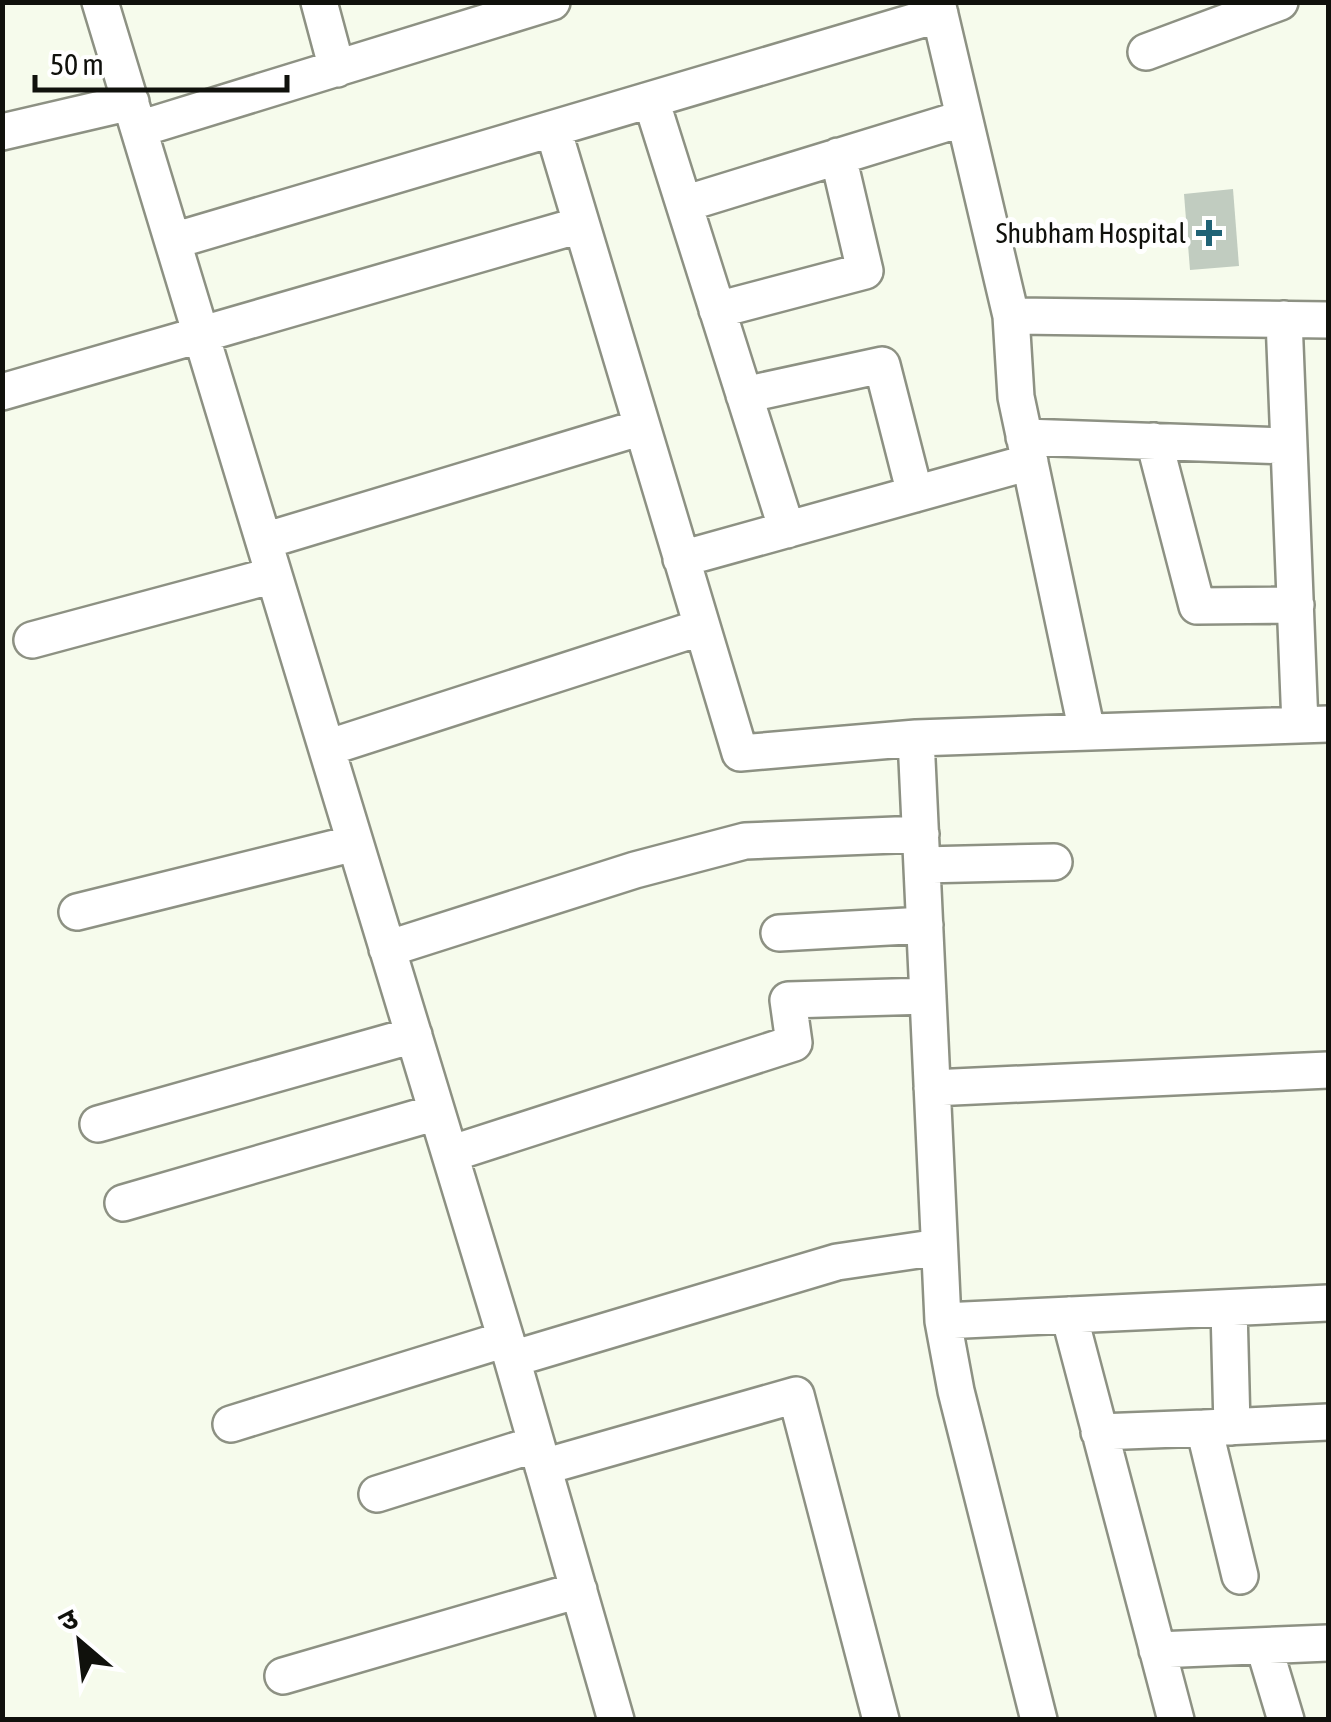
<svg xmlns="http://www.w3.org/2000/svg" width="1331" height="1722" viewBox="0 0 1331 1722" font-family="'Asap Condensed','Noto Sans Devanagari',sans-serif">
<rect width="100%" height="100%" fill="#f6fbec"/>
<!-- building -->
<path fill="#c1ccc0" d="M1233,189L1239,266L1190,270L1184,194Z"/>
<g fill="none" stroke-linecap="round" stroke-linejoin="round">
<defs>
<path id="minor" d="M100,2L512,1359L616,1720
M319,2L337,69
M937,2L1011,316L1016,397L1087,732
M1146,52L1280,2
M651,100L787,530
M139,129L552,2
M553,129L740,753L916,738L1328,724
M2,132L131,102
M684,204L964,118
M173,241L940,14
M717,310L865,271L838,156
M1011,316L1328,320
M1284,319L1300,725
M2,392L580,225
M744,395L882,365L915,494
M1024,437L1289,446
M1154,441L1197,606L1296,605
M264,541L642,427
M681,559L1030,462
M32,640L274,575
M916,738L943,1321L956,1391L1039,1720
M327,748L702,627
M922,865L1054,862
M77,912L355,843
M779,933L925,925
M387,949L635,870L745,841L921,834
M932,1088L1328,1070
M98,1124L414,1035
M450,1154L794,1043L788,1000L928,996
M123,1203L437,1112
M1229,1308L1232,1427
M1069,1315L1176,1720
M943,1321L1328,1303
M512,1359L837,1262L939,1247
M231,1424L506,1339
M1099,1432L1204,1428
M543,1467L796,1395L881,1720
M377,1494L536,1444
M1240,1576L1204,1428L1328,1422
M1264,1647L1286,1720
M1157,1650L1328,1643
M283,1676L579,1590"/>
</defs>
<!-- minor casing -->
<use href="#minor" stroke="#8d9183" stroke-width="40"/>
<!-- minor -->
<use href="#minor" stroke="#fff" stroke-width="35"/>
</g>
<!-- markers -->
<path fill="#206376" stroke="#fff" stroke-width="4" d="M1204 218h10v10h10v10h-10v10h-10v-10h-10v-10h10z"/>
<g text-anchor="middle" stroke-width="10" stroke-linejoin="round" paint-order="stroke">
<!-- poi labels -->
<g font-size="28" fill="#10110c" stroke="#fff" text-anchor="end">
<text x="1186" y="243">Shubham Hospital</text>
</g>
</g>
<!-- border -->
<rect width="1331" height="1722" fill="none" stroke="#10110c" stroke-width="10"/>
<!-- north arrow -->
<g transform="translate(80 1642) rotate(332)" stroke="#ffffff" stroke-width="8" paint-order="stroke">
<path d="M0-8L18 38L0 25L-18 38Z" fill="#10110c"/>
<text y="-15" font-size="28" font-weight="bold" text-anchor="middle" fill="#10110c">उ</text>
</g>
<!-- scale -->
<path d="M35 75v15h252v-15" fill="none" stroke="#10110c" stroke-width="5"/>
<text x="50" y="75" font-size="30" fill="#10110c" stroke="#ffffff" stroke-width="8" paint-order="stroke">50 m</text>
</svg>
